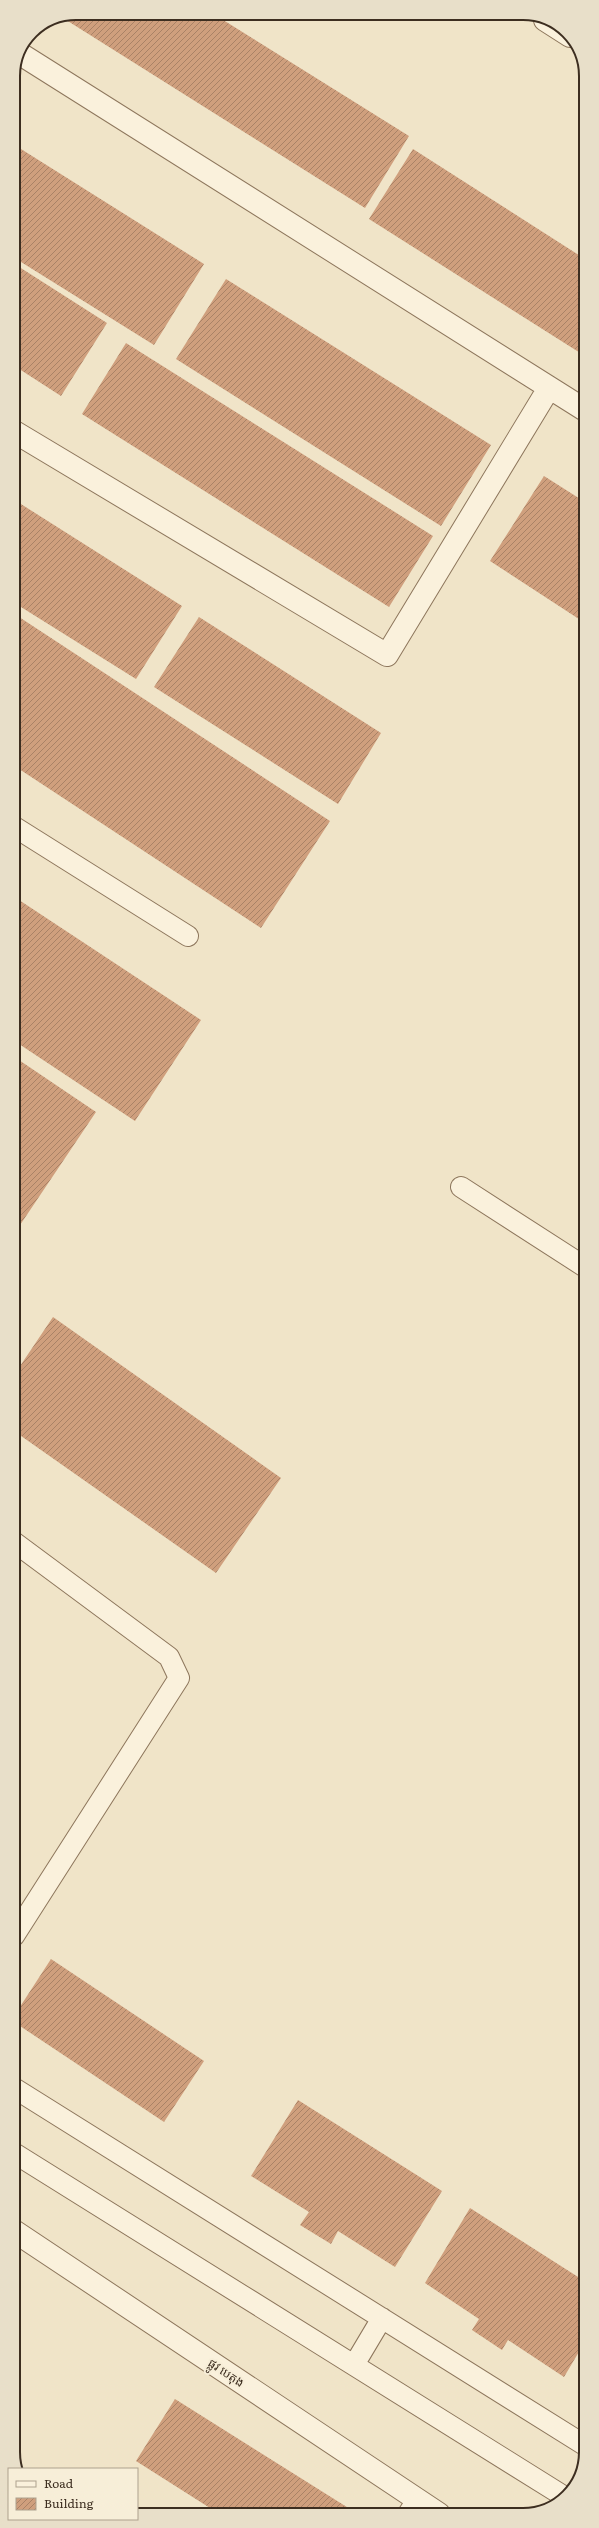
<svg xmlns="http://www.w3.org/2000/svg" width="599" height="2528" viewBox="0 0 599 2528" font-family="Literata,'Noto Sans Khmer',serif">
<defs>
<pattern id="building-hatch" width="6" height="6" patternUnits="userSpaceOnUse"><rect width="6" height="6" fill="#cf9f7d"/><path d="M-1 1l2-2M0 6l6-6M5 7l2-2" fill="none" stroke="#a98266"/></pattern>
</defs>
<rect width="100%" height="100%" fill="#f0e4c8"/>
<!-- building -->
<path fill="url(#building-hatch)" d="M76,13H212L409,136L365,208L63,18Z
M13,144L204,264L154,345L13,257Z
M413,149L585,259V356L369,219Z
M13,263L107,323L61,396L13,365Z
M226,279L491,445L441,526L176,359Z
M126,343L433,536L389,607L82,414Z
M544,476L585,502V623L490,561Z
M13,499L182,606L136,679L13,602Z
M13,613L330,821L261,928L13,765Z
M199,617L381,733L338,804L154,687Z
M13,896L201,1020L135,1121L13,1040Z
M13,1056L96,1112L14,1234Z
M53,1317L281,1478L216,1573L14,1431V1375Z
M51,1959L204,2061L164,2122L14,2022V2016Z
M298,2100L442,2191L395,2267L338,2231L331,2244L300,2225L309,2212L251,2176Z
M470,2208L586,2282V2340L564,2377L508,2340L502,2350L472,2330L479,2319L425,2283Z
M175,2399L358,2514L221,2515L136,2461Z"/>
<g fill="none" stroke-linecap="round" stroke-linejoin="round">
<defs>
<path id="lane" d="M13,826L188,936
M461,1187L585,1267
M14,1542L169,1657L179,1678L14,1936
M14,2088L586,2446
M14,2153L565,2497
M354,2365L382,2318
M408,2514L417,2500"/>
<path id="street" d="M545,20L570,36
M22,55L585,410
M13,431L387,655L549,388
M14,2231L439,2514"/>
</defs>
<!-- lane casing -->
<use href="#lane" stroke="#8d765c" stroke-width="22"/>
<!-- street casing -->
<use href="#street" stroke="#8d765c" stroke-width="24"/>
<!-- lane -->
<use href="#lane" stroke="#faf1dc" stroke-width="20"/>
<!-- street -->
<use href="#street" stroke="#faf1dc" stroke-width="22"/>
</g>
<g text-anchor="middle" stroke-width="4" stroke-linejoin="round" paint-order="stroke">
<!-- street labels -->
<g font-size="12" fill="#3d2e20" stroke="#f7eed8">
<text transform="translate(226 2373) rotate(34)" y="4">ផ្លូវ បេតុង</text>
</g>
</g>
<!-- crop -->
<path d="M0 0H599V2528H0ZM76 20H523A56 56 0 0 1 579 76V2452A56 56 0 0 1 523 2508H76A56 56 0 0 1 20 2452V76A56 56 0 0 1 76 20Z" fill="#e8dfc9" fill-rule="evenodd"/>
<path fill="none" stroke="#3d2e20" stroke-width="2" d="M76 20H523A56 56 0 0 1 579 76V2452A56 56 0 0 1 523 2508H76A56 56 0 0 1 20 2452V76A56 56 0 0 1 76 20Z"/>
<!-- legend -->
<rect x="8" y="2468" width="130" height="52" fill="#f7eed8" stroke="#ada18e"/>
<rect x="16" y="2481" width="20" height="6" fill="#faf1dc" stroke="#ada18e"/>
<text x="44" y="2488" font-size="12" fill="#3d2e20">Road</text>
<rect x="16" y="2498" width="20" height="12" fill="url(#building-hatch)" stroke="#ada18e"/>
<text x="44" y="2508" font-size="12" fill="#3d2e20">Building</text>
</svg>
